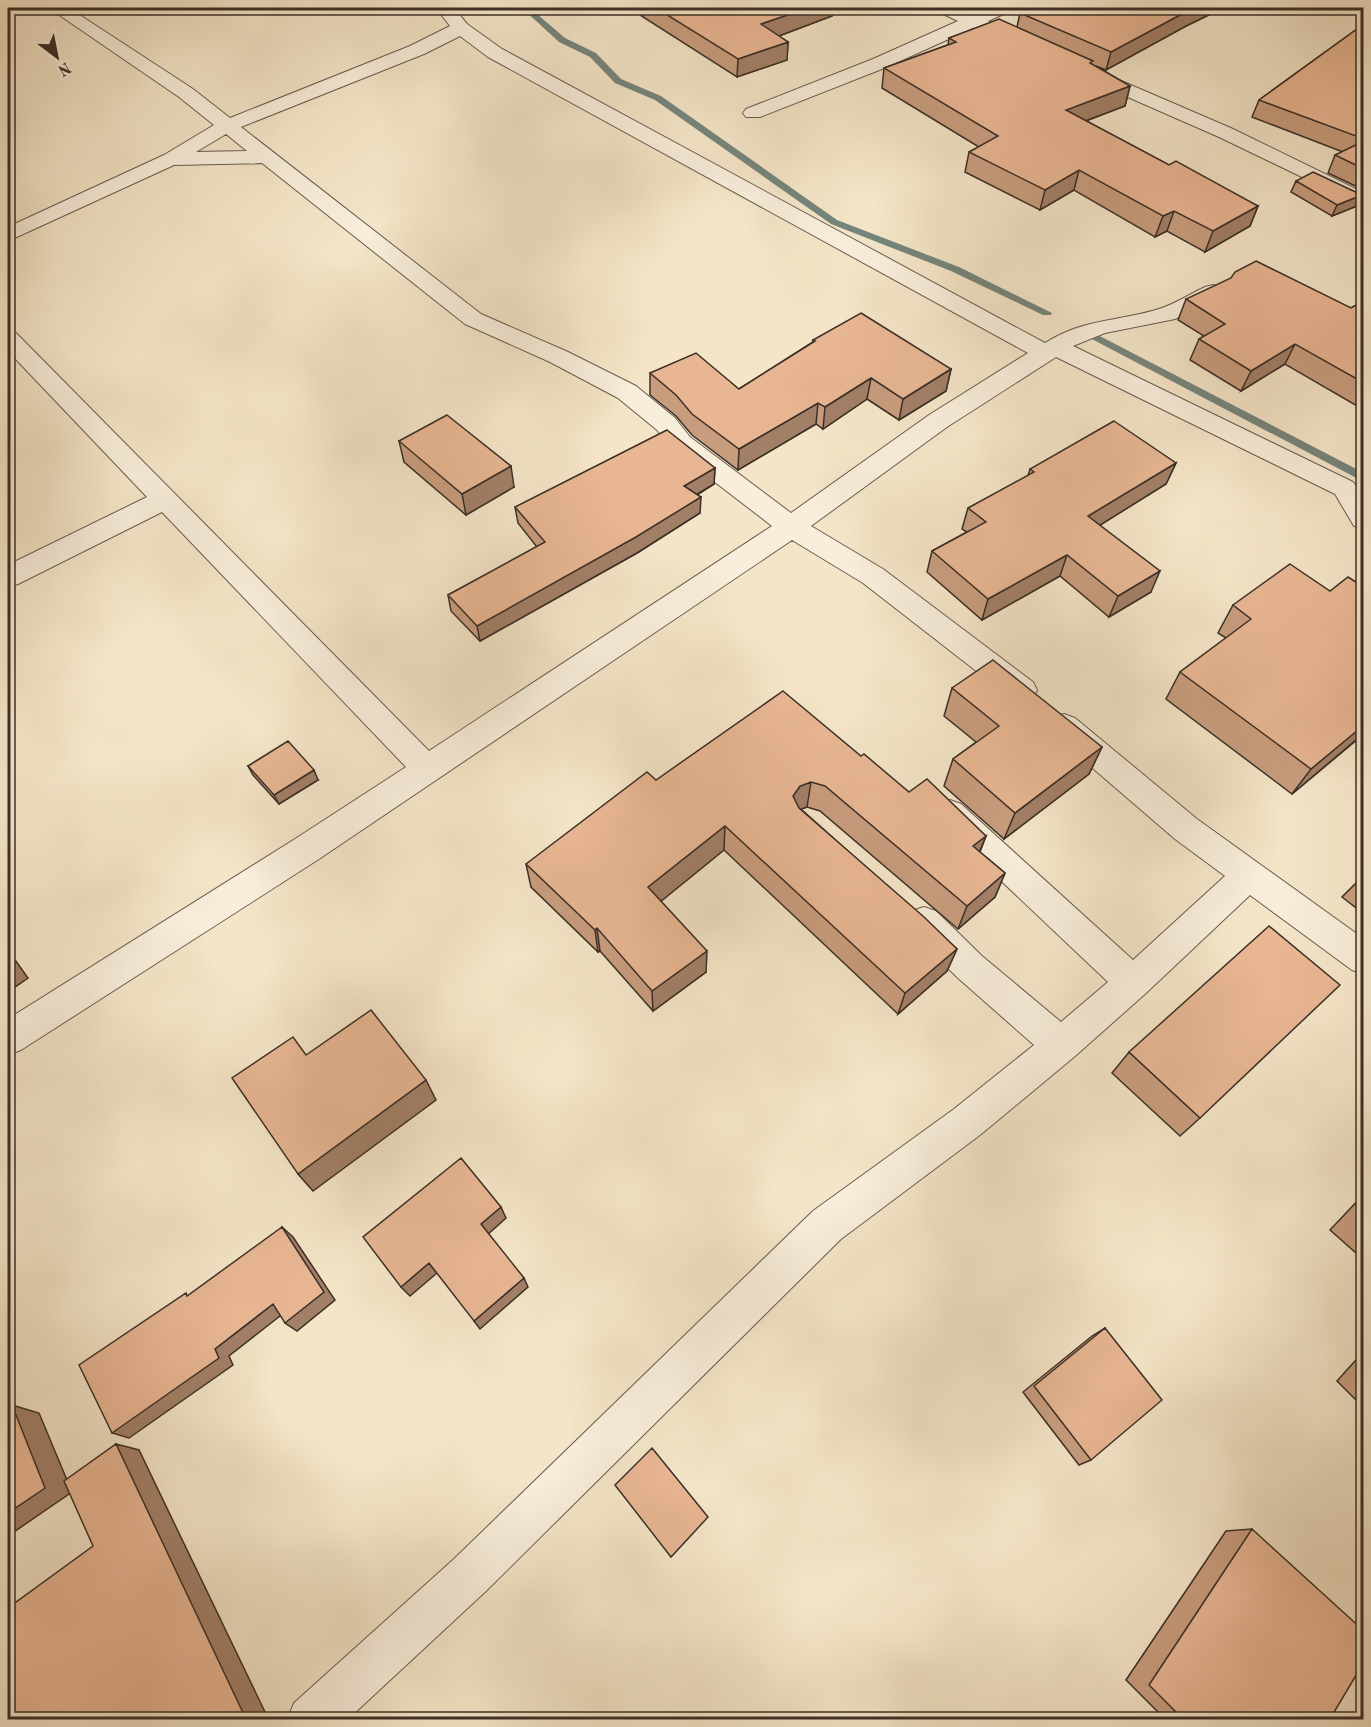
<svg xmlns="http://www.w3.org/2000/svg" width="1371" height="1727" viewBox="0 0 1371 1727" font-family="'Old Standard TT',serif">
<rect width="100%" height="100%" fill="#f4e5c8"/>
<filter id="stains"><feTurbulence type="fractalNoise" baseFrequency=".00333" numOctaves="4"/><feColorMatrix values="0 0 0 0 .2 0 0 0 0 .09 0 0 0 0 .02 0 0 0 .5 -.17"/></filter>
<radialGradient id="worn" r=".72"><stop offset=".6" stop-color="#630" stop-opacity="0"/><stop offset="1" stop-color="#630" stop-opacity=".3"/></radialGradient>
<g fill="none" stroke-linecap="round" stroke-linejoin="round">
<!-- stream -->
<path fill="#75857c" fill-rule="evenodd" d="M522,8H530L565,38L596,53L621,79L661,96L837,220L959,267L1052,313L1051,315H1043L951,271L831,224L655,100L615,83L590,57L559,42Z
M1092,332L1364,473V482L1088,337L1087,335Z"/>
<defs>
<path id="minor" d="M49,8H69L193,89L230,118L410,46L450,26L436,8H454L467,24L502,49L1045,343C1085,318 1117,322 1159,309C1175,304 1190,294 1205,287L1213,285L1221,287L1224,292L1221,297L1175,319L1105,333L1073,346L1353,482L1364,497V528L1354,526L1335,494L1056,357L947,427L811,526L883,569L1033,682L1037,690L1033,698L1022,702L1011,698L863,583L792,540L319,859L21,1050L8,1055V1019L295,839L406,767L162,512L18,584L8,587V565L147,497L8,351V331L16,333L429,751L772,526L672,449L657,430L618,398L550,362L465,324L262,163L174,165L8,241V227L164,155L214,125L179,97ZM460,36L488,57L1028,353L929,415L791,513L690,437L675,418L636,386L568,352L481,314L241,127L424,54ZM226,134L247,151L196,152Z
M936,8H959L973,14L988,8H1011L1008,12L988,21L1030,40L1032,44L1030,48H1016L973,28L887,67L760,117H746L743,113L746,109L873,59L958,21L939,12Z
M1089,67L1233,129L1364,193V207L1219,137L1082,77L1079,73L1082,69Z
M1064,714L1075,718L1197,819L1364,939V974L1352,970L1250,895L1145,994L1074,1057L980,1135L841,1239L486,1591L347,1720H287L294,1703L454,1559L813,1211L954,1109L1034,1045L958,978L912,933L907,922L912,911L924,907L936,911L982,956L1061,1022L1108,982L939,822L934,813L939,804L950,800L961,804L1133,960L1225,876L1175,839L1053,734L1049,726L1053,718Z"/>
</defs>
<!-- minor casing -->
<use href="#minor" stroke="#695c4f" stroke-width="2"/>
<!-- minor -->
<use href="#minor" fill="#f8eedb" fill-rule="evenodd"/>
</g>
<!-- wall -->
<path fill="#c89d7e" stroke="#3b2f27" stroke-width="1.5" d="M629,8H833L832,16L779,36L788,42L787,60L737,77Z
M1035,8H1223L1186,26L1106,70L1096,66L1130,86L1125,106L1086,121L1169,165L1258,206L1250,226L1205,252L1167,231L1155,237L1074,190L1040,210L965,172L969,152L979,147L882,88L884,68L948,45L949,38L1017,27L1020,13Z
M1364,24V190L1328,173L1335,155L1343,152L1252,117L1259,100Z
M1296,181L1357,206L1332,216L1291,192Z
M1186,299L1351,308L1364,301V410L1285,364L1241,391L1190,360L1199,339L1204,336L1178,320Z
M813,340L951,369L946,391L899,420L867,399L823,429L816,424L738,470L692,435L676,416L650,395V373L739,389L813,342Z
M399,441L514,487L466,515L404,462Z
M1176,463L1166,484L1100,525L1151,592L1109,617L1060,576L982,620L927,572L932,551L967,532L962,529L968,508L1028,476L1030,469Z
M715,468L714,484L697,495L700,513L637,553L480,641L451,611L448,595L537,547L518,523L515,507Z
M1364,587V734L1292,794L1166,699L1180,672L1226,638L1218,633L1233,605L1330,591Z
M952,688L1102,747L1089,774L1004,839L944,786L953,759L976,742L944,716Z
M861,756L909,792L986,836L980,852L1005,873L995,897L958,929L820,811L807,807L801,809L957,949L947,971L898,1014L724,850L661,901L706,972L653,1011L600,951L598,952L531,887L526,864L656,780Z
M248,766L318,780L279,804L253,775Z
M1364,875V914L1342,897Z
M1129,1052L1200,1118L1180,1136L1112,1073Z
M1364,1194V1260L1330,1230Z
M1105,1328L1091,1460L1079,1465L1023,1392L1092,1336Z
M1364,1351V1408L1337,1381Z
M1252,1529L1330,1719H1165L1126,1680L1226,1531Z"/>
<!-- shaded-wall -->
<path fill="#a27f67" stroke="#3b2f27" stroke-width="1.5" d="M609,8H618L609,10Z
M808,8H833L832,16L760,43L761,24Z
M1193,8H1223L1186,26L1106,70L1111,52Z
M788,42L787,60L737,77L738,59Z
M1130,86L1125,106L1061,130L1066,110Z
M1079,170L1074,190L1040,210L1045,190Z
M1362,195L1357,206L1332,216L1337,205Z
M1258,206L1250,226L1205,252L1213,231Z
M1174,211L1167,231L1155,237L1163,216Z
M1295,344L1285,364L1241,391L1251,371Z
M951,369L946,391L899,420L903,399Z
M871,378L867,399L823,429L825,407Z
M818,403L816,424L738,470L739,449Z
M1176,463L1166,484L1081,537L1088,516Z
M511,466L514,487L466,515L462,494Z
M715,468L714,484L684,502V486Z
M701,497L700,513L637,553L480,641L477,626Z
M1067,555L1060,576L982,620L988,599Z
M1160,571L1151,592L1109,617L1118,596Z
M1364,724L1363,734L1292,794L1311,769Z
M1102,747L1089,774L1004,839L1015,813Z
M314,770L318,780L279,804L274,795Z
M811,782L807,807L796,811L793,796L800,786Z
M725,826L724,850L649,911L648,887Z
M986,836L976,860L973,846Z
M1005,873L995,897L958,929L967,906Z
M597,928L600,951L598,952L595,930Z
M957,949L947,971L898,1014L905,993Z
M8,950L28,978L8,992Z
M707,951L706,972L653,1011L652,991Z
M426,1080L436,1100L313,1191L298,1174Z
M501,1207L506,1218L487,1235L481,1224Z
M282,1227L293,1237L335,1300L297,1331L285,1323Z
M429,1263L437,1273L410,1296L401,1287Z
M524,1278L528,1287L480,1329L474,1321Z
M273,1304L285,1312L229,1356L233,1365L129,1438L112,1433L215,1349Z
M12,1405L39,1413L72,1492L8,1536V1513Z
M116,1444L139,1450L265,1712L255,1719H242Z
M8,1592L19,1621H8Z"/>
<!-- building -->
<path fill="#e8b693" stroke="#3b2f27" stroke-width="1.5" d="M656,8H808L761,24L788,42L738,59Z
M1035,8H1193L1111,52L1020,13Z
M999,19L1093,61L1090,63L1130,86L1066,110L1169,165L1176,161L1258,206L1213,231L1174,211L1163,216L1079,170L1045,190L969,152L998,136L884,68L956,42L949,38Z
M1364,24V139L1259,100Z
M1364,141V169L1335,155Z
M1313,172L1362,195L1337,205L1296,181Z
M1256,261L1351,308L1364,301V383L1295,344L1251,371L1199,339L1225,324L1186,299L1231,278L1235,272Z
M861,313L951,369L903,399L871,378L825,407L818,403L739,449L692,414L676,395L650,373L696,353L739,389L815,341L813,340Z
M447,415L511,466L462,494L399,441Z
M1114,421L1176,463L1088,516L1160,571L1118,596L1067,555L988,599L932,551L986,522L968,508L1034,472L1030,469Z
M667,430L715,468L684,486L701,497L636,537L477,626L448,595L545,542L515,507Z
M1290,564L1330,591L1348,577L1364,587V725L1311,769L1180,672L1251,619L1233,605Z
M993,660L1102,747L1015,813L953,759L999,726L952,688Z
M783,691L861,756L864,754L909,792L927,779L986,836L973,846L1005,873L967,906L825,786L811,782L800,786L793,796L799,808L924,917L957,949L905,993L725,826L648,887L707,951L652,991L597,928L595,930L526,864L647,772L656,780Z
M288,741L314,770L274,795L248,766Z
M1364,875V884L1358,880Z
M1269,926L1340,985L1200,1118L1129,1052Z
M371,1010L426,1080L298,1174L232,1078L293,1037L306,1055Z
M461,1158L501,1207L481,1224L524,1278L474,1321L429,1263L401,1287L363,1237Z
M1364,1208V1222L1357,1216Z
M282,1227L324,1292L285,1323L273,1304L215,1349L219,1358L112,1433L79,1365L186,1293L187,1296Z
M1105,1328L1162,1400L1091,1460L1034,1386Z
M12,1405L45,1488L8,1513V1408Z
M116,1444L245,1717L242,1719H8V1608L93,1546L64,1481Z
M652,1448L708,1517L671,1557L615,1485Z
M1252,1529L1364,1631V1662L1330,1719H1183L1149,1685Z"/>
<!-- margin -->
<rect width="1371" height="1727" fill="none" stroke="#f4e5c8" stroke-width="30"/>
<rect x="9" y="9" width="1353" height="1709" fill="none" stroke="#3b2f27" stroke-width="3"/>
<rect x="15" y="15" width="1341" height="1697" fill="none" stroke="#3b2f27" stroke-width="1.5"/>
<!-- north arrow -->
<g transform="translate(57 57) rotate(148)" stroke="#f8eedb" stroke-width="4.5" paint-order="stroke">
<path d="M0-4.5L10 22L0 15L-10 22Z" fill="#3b2f27"/>
<text y="-9" font-size="16" font-weight="bold" text-anchor="middle" fill="#3b2f27">N</text>
</g>
<rect width="100%" height="100%" filter="url(#stains)"/>
<rect width="100%" height="100%" fill="url(#worn)"/>
</svg>
